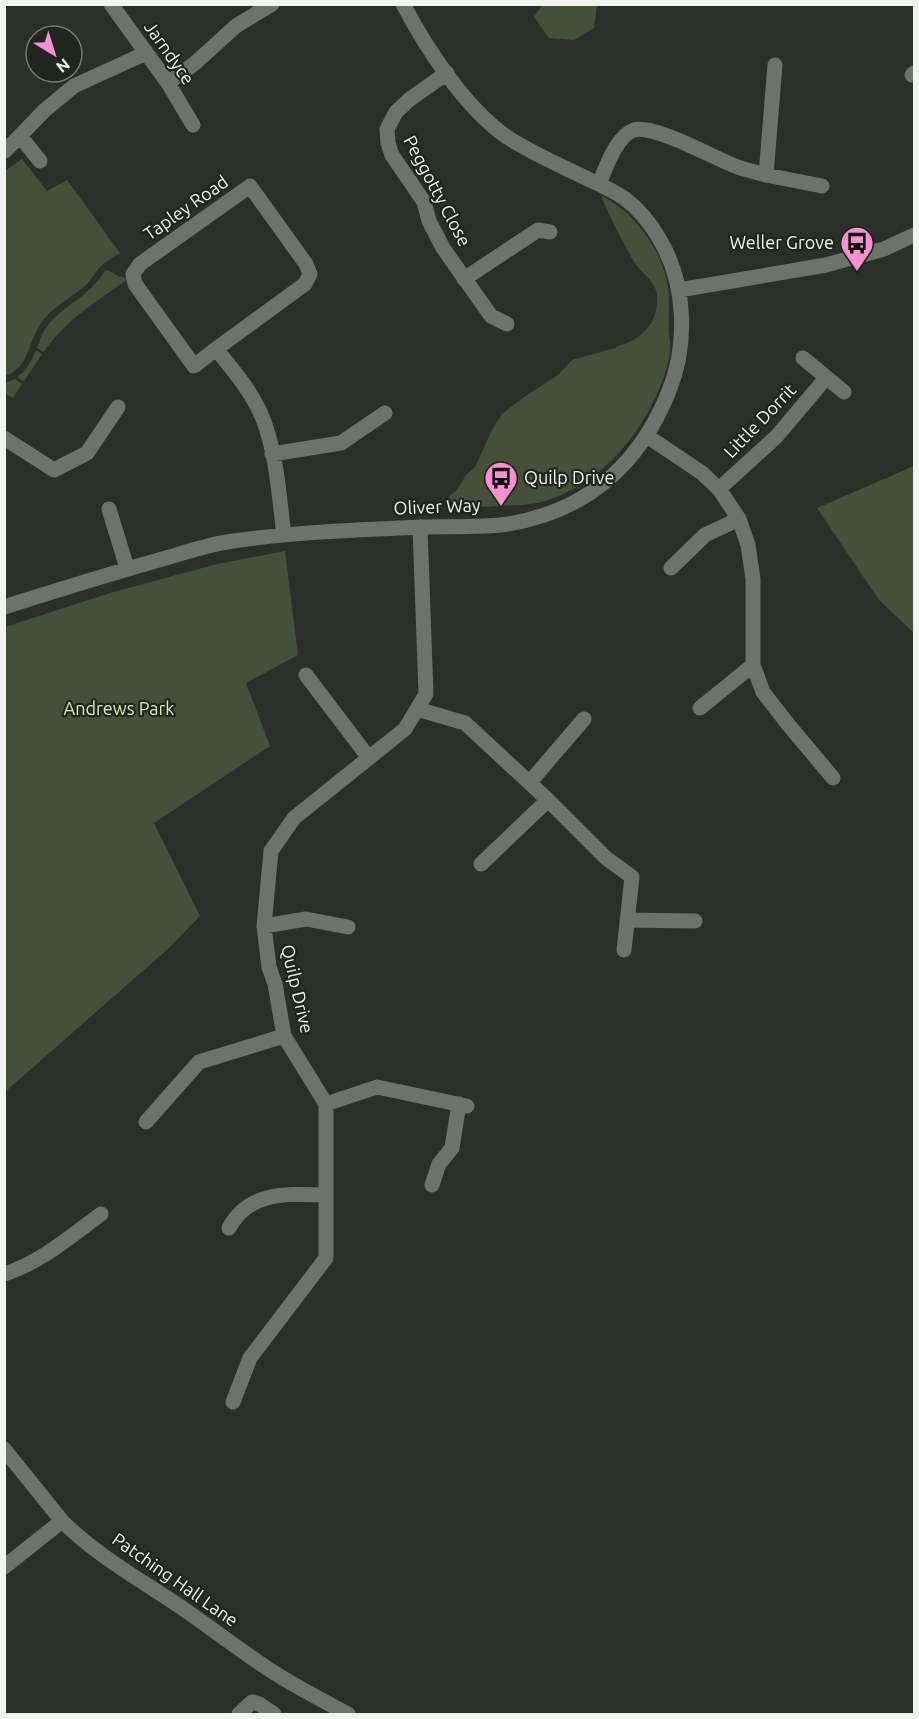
<svg xmlns="http://www.w3.org/2000/svg" width="919" height="1719" viewBox="0 0 919 1719" font-family="Ubuntu,sans-serif">
<rect width="100%" height="100%" fill="#2c2e29"/>
<!-- green -->
<path fill="#464f3a" d="M542,5H597L594,28L574,40L549,38L534,17Z
M22,159L47,191L67,180L120,253C114,257 106,261 101,266C95,272 92,279 86,285C70,299 49,308 38,328C28,346 27,369 5,376V171Z
M603,196C634,214 660,246 667,282C670,295 669,309 669,323C668,332 671,341 670,350C669,366 662,383 655,398C634,444 595,486 545,501C529,506 513,505 496,506C487,507 477,506 468,507C464,508 459,510 455,510C451,510 450,509 446,507V502L449,496L457,490L466,475L475,467L492,430L502,414L524,397L558,375L572,360L615,348C619,344 622,346 627,343C635,340 644,333 649,326C656,319 659,300 656,290C652,279 639,271 633,260C622,240 611,220 602,198Z
M108,270L118,276L127,278V280C97,301 64,321 44,352L37,348C40,341 42,332 47,326C65,304 90,296 105,271Z
M36,350L42,354L24,381L17,377C28,370 31,361 36,350Z
M15,379L22,384L13,398L6,394L5,395V383Z
M914,466V633L879,600L817,508Z
M285,551L298,655L246,683L270,746L154,823L200,916L169,948L5,1092V627L110,593L217,564Z"/>
<g fill="none" stroke-linecap="round" stroke-linejoin="round">
<!-- minor -->
<path stroke="#6f726c" stroke-width="15" d="M111,4L168,83L193,125
M447,73L410,99L396,112L387,129L388,143L392,155L424,202L429,221L443,248L491,316L507,324
M912,75L914,73
M168,83L194,64L236,26L272,4
M20,136L40,161
M5,151L45,110L74,86L146,53
M766,175L822,186
M599,184C606,168 616,136 634,130C654,124 714,158 735,166C745,170 756,172 766,175L775,65
M464,279L538,230L550,232
M679,290L826,265L884,249L914,235
M216,349L305,284L310,274L306,264L250,186L140,264L133,274L135,284L194,366L216,349C234,371 253,393 263,419C277,455 279,497 284,535
M803,358L844,392
M647,436L702,473L719,489L739,519L748,545L753,579V665L763,692L787,723L833,778
M4,438L54,470L87,453L118,407
M272,454L341,443L385,413
M719,489L776,437L826,378
M109,509L127,568
M671,568L705,535L739,519
M4,607C58,590 112,573 166,558C186,552 207,545 227,542C291,532 356,530 421,527C448,526 482,528 508,524C587,511 640,464 669,391C688,344 686,284 660,240C651,224 639,209 624,198C614,191 601,185 590,180C562,166 533,154 507,137C466,109 426,48 403,4
M306,675L369,758
M700,708L753,665
M417,709L465,723L548,800L606,858L632,877L624,950
M530,782L584,719
M481,864L548,800
M627,920L695,921
M264,926L306,919L348,927
M326,1104L377,1087L467,1106
M146,1122L199,1062L284,1036
M432,1185L439,1164L452,1148L459,1104
M229,1228C249,1190 289,1194 326,1195
M4,1274C40,1263 71,1236 101,1214
M233,1402L250,1358L326,1258V1104L284,1036L275,984L269,967L264,926L271,851L294,818L405,729L426,694L420,527
M4,1449L62,1521C98,1557 143,1581 185,1610C211,1628 237,1648 264,1666C290,1684 320,1699 348,1714
M4,1567L62,1521
M239,1714L252,1702L259,1704L274,1714"/>
</g>
<!-- icons -->
<defs>
<symbol id="bus-pin" viewBox="-11 -11 22 30"><path d="M0 17L-7.5 6A9.5 9.5 0 1 1 7.5 6Z" fill="#f590d1" stroke="#22241f"/><path d="M-5-6H5V4H4V6H2V4H-2V6H-4V4H-5ZM-3.5-4V0h7V-4ZM-3.5 1.2v1.5H-2V1.2ZM2 1.2v1.5H3.5V1.2Z" fill="#111"/></symbol>
</defs>
<g fill-rule="evenodd">
<use href="#bus-pin" x="838" y="224" width="38" height="52"/>
<use href="#bus-pin" x="482" y="459" width="38" height="52"/>
</g>
<g text-anchor="middle" stroke-width="4.5" stroke-linejoin="round" paint-order="stroke">
<!-- street labels -->
<g font-size="18" fill="#f2f4f0" stroke="#22241f">
<text transform="translate(169 53) rotate(55)" y="6">Jarndyce</text>
<text transform="translate(437 191) rotate(62)" y="6">Peggotty Close</text>
<text transform="translate(186 208) rotate(-35)" y="6">Tapley Road</text>
<text transform="translate(760 421) rotate(-46)" y="6">Little Dorrit</text>
<text transform="translate(437 507) rotate(-2)" y="6">Oliver Way</text>
<text transform="translate(297 989) rotate(77)" y="6">Quilp Drive</text>
<text transform="translate(175 1580) rotate(35)" y="6">Patching Hall Lane</text>
</g>
<!-- poi labels -->
<g font-size="18" fill="#f2f4f0" stroke="#22241f" text-anchor="end">
<text x="834" y="249">Weller Grove</text>
<text x="524" y="484" text-anchor="start">Quilp Drive</text>
</g>
<!-- park labels -->
<g font-size="18" fill="#d5efb3" stroke="#22241f">
<text x="119" y="715">Andrews Park</text>
</g>
</g>
<!-- border -->
<rect width="919" height="1719" fill="none" stroke="#f2f4f0" stroke-width="12"/>
<!-- north arrow -->
<g transform="translate(54 54) rotate(142)"><circle r="28" fill="#22241f" stroke="#757773" stroke-width="1.5"/>
<path d="M0-4.5L10 22L0 15L-10 22Z" fill="#f590d1"/>
<text y="-9" font-size="16" font-weight="bold" text-anchor="middle" fill="#f2f4f0">N</text>
</g>
</svg>
